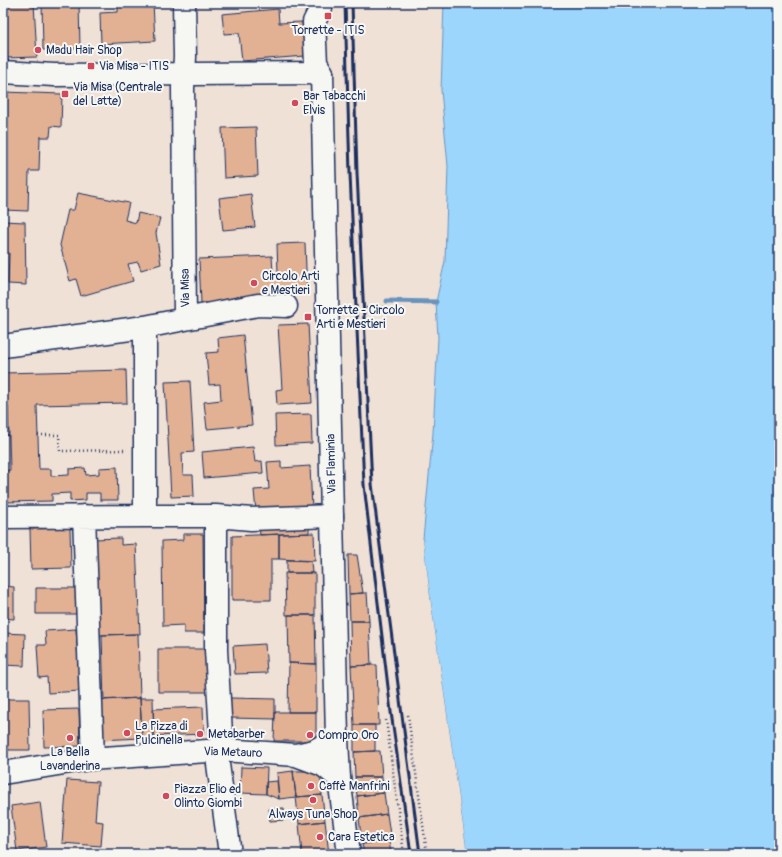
<svg xmlns="http://www.w3.org/2000/svg" width="782" height="857" viewBox="0 0 782 857" font-family="Pangolin,sans-serif">
<rect width="100%" height="100%" fill="#f0e1d6"/>
<filter id="ink" filterUnits="userSpaceOnUse"><feTurbulence type="fractalNoise" baseFrequency=".025" numOctaves="2"/><feDisplacementMap in="SourceGraphic" scale="8" xChannelSelector="R" yChannelSelector="G"/><feConvolveMatrix kernelMatrix="1 2 1 2 8 2 1 2 1" color-interpolation-filters="sRGB"/></filter>
<g filter="url(#ink)">
<!-- water -->
<path fill="#9dd6fd" stroke="#6993bd" d="M444,3H779V854H467L430,597L423,539L433,433L438,338L436,302L445,261L448,166L441,90Z"/>
<!-- pier -->
<path fill="#f0e1d6" d="M421,539H423L430,597L467,854H465L428,597Z"/>
<g fill="none" stroke-linecap="round" stroke-linejoin="round">
<!-- stream -->
<path stroke="#6993bd" stroke-width="5" d="M387,301L436,302"/>
</g>
<!-- building -->
<path fill="#e2b194" stroke="#1b2f5e" d="M3,3H34L37,57L4,58Z
M42,3H79L80,48L43,50Z
M118,3H153L155,41L101,44L100,13L118,12Z
M278,9L279,23L302,22L305,56L242,61L239,33L224,34L222,14Z
M3,92L62,94L61,127L51,126L50,137H40L39,171H29L28,211L3,210Z
M256,127L258,176L224,178L222,128Z
M78,193L129,203L125,220L136,223L138,213L160,218L156,233L161,264L141,270L138,262L128,264L133,281L81,296L76,279L70,281L60,245L68,210H74Z
M251,194L255,227L223,230L219,198Z
M3,221L25,222L26,285L8,284L9,253L3,252Z
M305,243L307,294L274,295V300L201,303L199,259L272,256L273,273H278L277,244Z
M308,324L312,403L277,405L276,390L282,389L278,325Z
M243,335L252,425L207,429L204,402L221,400L220,384L209,385L206,353L219,352L218,338Z
M126,370L127,403L37,405L39,469H51V476L69,475V469L85,468L86,475L99,474V468L117,467L118,500H100V493H86V500L70,501V493L52,494V501L3,502V471L10,470L8,406H3V373Z
M190,381L194,452L182,453L183,475H193L194,496L171,497L165,382Z
M311,414L312,443L276,445L275,415Z
M253,447L255,462L262,461L263,473L204,478L202,452Z
M281,461V468L310,466L312,509L256,512L254,490L269,489L267,462Z
M309,523V533L260,535L259,525Z
M70,528L71,568L31,569L30,529Z
M314,533L315,561L279,559V534Z
M183,534H203L204,633H184V625L163,626L162,541L183,540Z
M279,534V559H271V600H232V536Z
M121,538V545L136,544L140,634L98,635L94,539Z
M3,554H5L4,586L14,587V619L3,618Z
M348,555H357L363,593L349,594Z
M287,560L311,561L312,573H287Z
M285,573H315V615H286Z
M36,588H76V614H36Z
M363,593H367L369,621H350L349,594Z
M288,615H315L316,664L289,663Z
M350,621H369L371,665L351,666Z
M76,629L80,691L48,693L47,677L39,678L37,645H46L45,631Z
M3,633L25,634L24,666L3,665Z
M138,634L140,698L104,700L102,635Z
M265,644L267,673L235,674L233,646Z
M158,649H210V692H158Z
M289,663L316,664V712H288Z
M371,665H377L379,725H354L351,666Z
M140,698L142,738L99,740L98,700Z
M140,698H153L154,738H142Z
M230,698L275,699V719L230,718Z
M3,699H29L30,750H3Z
M203,707L204,734L154,736L153,709Z
M79,709L80,746L44,747L43,710Z
M275,712H316V741H274Z
M354,725H375V751L354,752Z
M375,751H380L382,777H355L354,752Z
M241,767L267,768L266,794L240,793Z
M293,771H320L322,795L296,797Z
M293,771L296,797L279,799L277,773Z
M355,777H382L384,793L357,796Z
M67,780L98,782L95,821L103,822L101,846L62,843Z
M277,781L279,799L266,794V782Z
M384,793L387,814L359,818L357,796Z
M322,795L325,821L299,824L296,797Z
M40,802L46,847L17,851L11,806Z
M284,808L285,820L270,821L269,809Z
M387,814L391,841L362,844L359,818Z
M325,821L329,854H302L299,824Z
M389,840L391,854H364L362,844Z"/>
<g fill="none" stroke-linecap="round" stroke-linejoin="round">
<defs>
<path id="minor" d="M3,72L54,75L322,73
M185,319L258,305L286,306
M3,346L145,327L185,319L183,88L185,57L184,3
M84,516L93,758
M145,516H216L251,519L332,516
M216,516V650L222,750
M3,517L145,516V327
M216,749L230,854
M296,755L314,751L337,738
M3,773L89,759L222,750L296,755L323,765L339,778"/>
<path id="major" d="M321,8L314,22L316,63L322,73L337,738L339,778L349,854"/>
</defs>
<!-- minor casing -->
<use href="#minor" stroke="#1b2f5e" stroke-width="25"/>
<!-- major casing -->
<use href="#major" stroke="#1b2f5e" stroke-width="25"/>
<!-- path -->
<path stroke="#1b2f5e" stroke-width="2.5" stroke-dasharray="1 3" stroke-linecap="butt" d="M366,308L385,306
M38,435H59L60,451L127,450
M3,436L9,435
M408,715L427,854
M386,720L404,854"/>
<!-- minor -->
<use href="#minor" stroke="#f6f6f2" stroke-width="22"/>
<!-- major -->
<use href="#major" stroke="#f6f6f2" stroke-width="22"/>
<!-- rail -->
<path stroke="#1b2f5e" stroke-width="3" d="M345,3L350,174L364,485L391,712L411,854
M352,3L357,173L372,484L420,854"/>
</g>
</g>
<!-- markers -->
<g fill="#d1495b" stroke="#f6f6f2" stroke-width="1.5">
<rect x="324" y="12" width="8" height="8" rx="2"/>
<circle cx="38" cy="50" r="4"/>
<rect x="87" y="62" width="8" height="8" rx="2"/>
<rect x="61" y="90" width="8" height="8" rx="2"/>
<circle cx="295" cy="103" r="4"/>
<circle cx="254" cy="283" r="4"/>
<rect x="304" y="313" width="8" height="8" rx="2"/>
<circle cx="127" cy="733" r="4"/>
<circle cx="200" cy="734" r="4"/>
<circle cx="310" cy="735" r="4"/>
<circle cx="70" cy="738" r="4"/>
<circle cx="311" cy="786" r="4"/>
<circle cx="166" cy="796" r="4"/>
<circle cx="313" cy="800" r="4"/>
<circle cx="320" cy="837" r="4"/>
</g>
<g text-anchor="middle" stroke-width="4" stroke-linejoin="round" paint-order="stroke">
<!-- poi labels -->
<g font-size="12" fill="#1b2f5e" stroke="#f6f6f2" text-anchor="start">
<text x="328" y="34" text-anchor="middle">Torrette - ITIS</text>
<text x="46" y="54">Madu Hair Shop</text>
<text x="99" y="70">Via Misa - ITIS</text>
<text x="73" y="91">Via Misa (Centrale<tspan x="73" dy="14">del Latte)</tspan></text>
<text x="303" y="100">Bar Tabacchi<tspan x="303" dy="14">Elvis</tspan></text>
<text x="262" y="280">Circolo Arti<tspan x="262" dy="14">e Mestieri</tspan></text>
<text x="316" y="314">Torrette - Circolo<tspan x="316" dy="14">Arti e Mestieri</tspan></text>
<text x="135" y="730">La Pizza di<tspan x="135" dy="14">Pulcinella</tspan></text>
<text x="208" y="738">Metabarber</text>
<text x="318" y="739">Compro Oro</text>
<text x="70" y="756" text-anchor="middle">La Bella<tspan x="70" dy="14">Lavanderina</tspan></text>
<text x="319" y="790">Caffè Manfrini</text>
<text x="174" y="793">Piazza Elio ed<tspan x="174" dy="14">Olinto Giombi</tspan></text>
<text x="313" y="818" text-anchor="middle">Always Tuna Shop</text>
<text x="328" y="841">Cara Estetica</text>
</g>
<!-- street labels -->
<g font-size="12" fill="#1b2f5e" stroke="#f6f6f2">
<text transform="translate(185 288) rotate(-91)" y="4">Via Misa</text>
<text transform="translate(331 464) rotate(-91)" y="4">Via Flaminia</text>
<text transform="translate(233 752) rotate(2)" y="4">Via Metauro</text>
</g>
</g>
<!-- margin -->
<rect width="782" height="857" fill="none" stroke="#f6f6f2" stroke-width="16"/>
<rect x="8" y="8" width="766" height="841" fill="none" stroke="#1b2f5e" stroke-width="1.5" filter="url(#ink)"/>
</svg>
